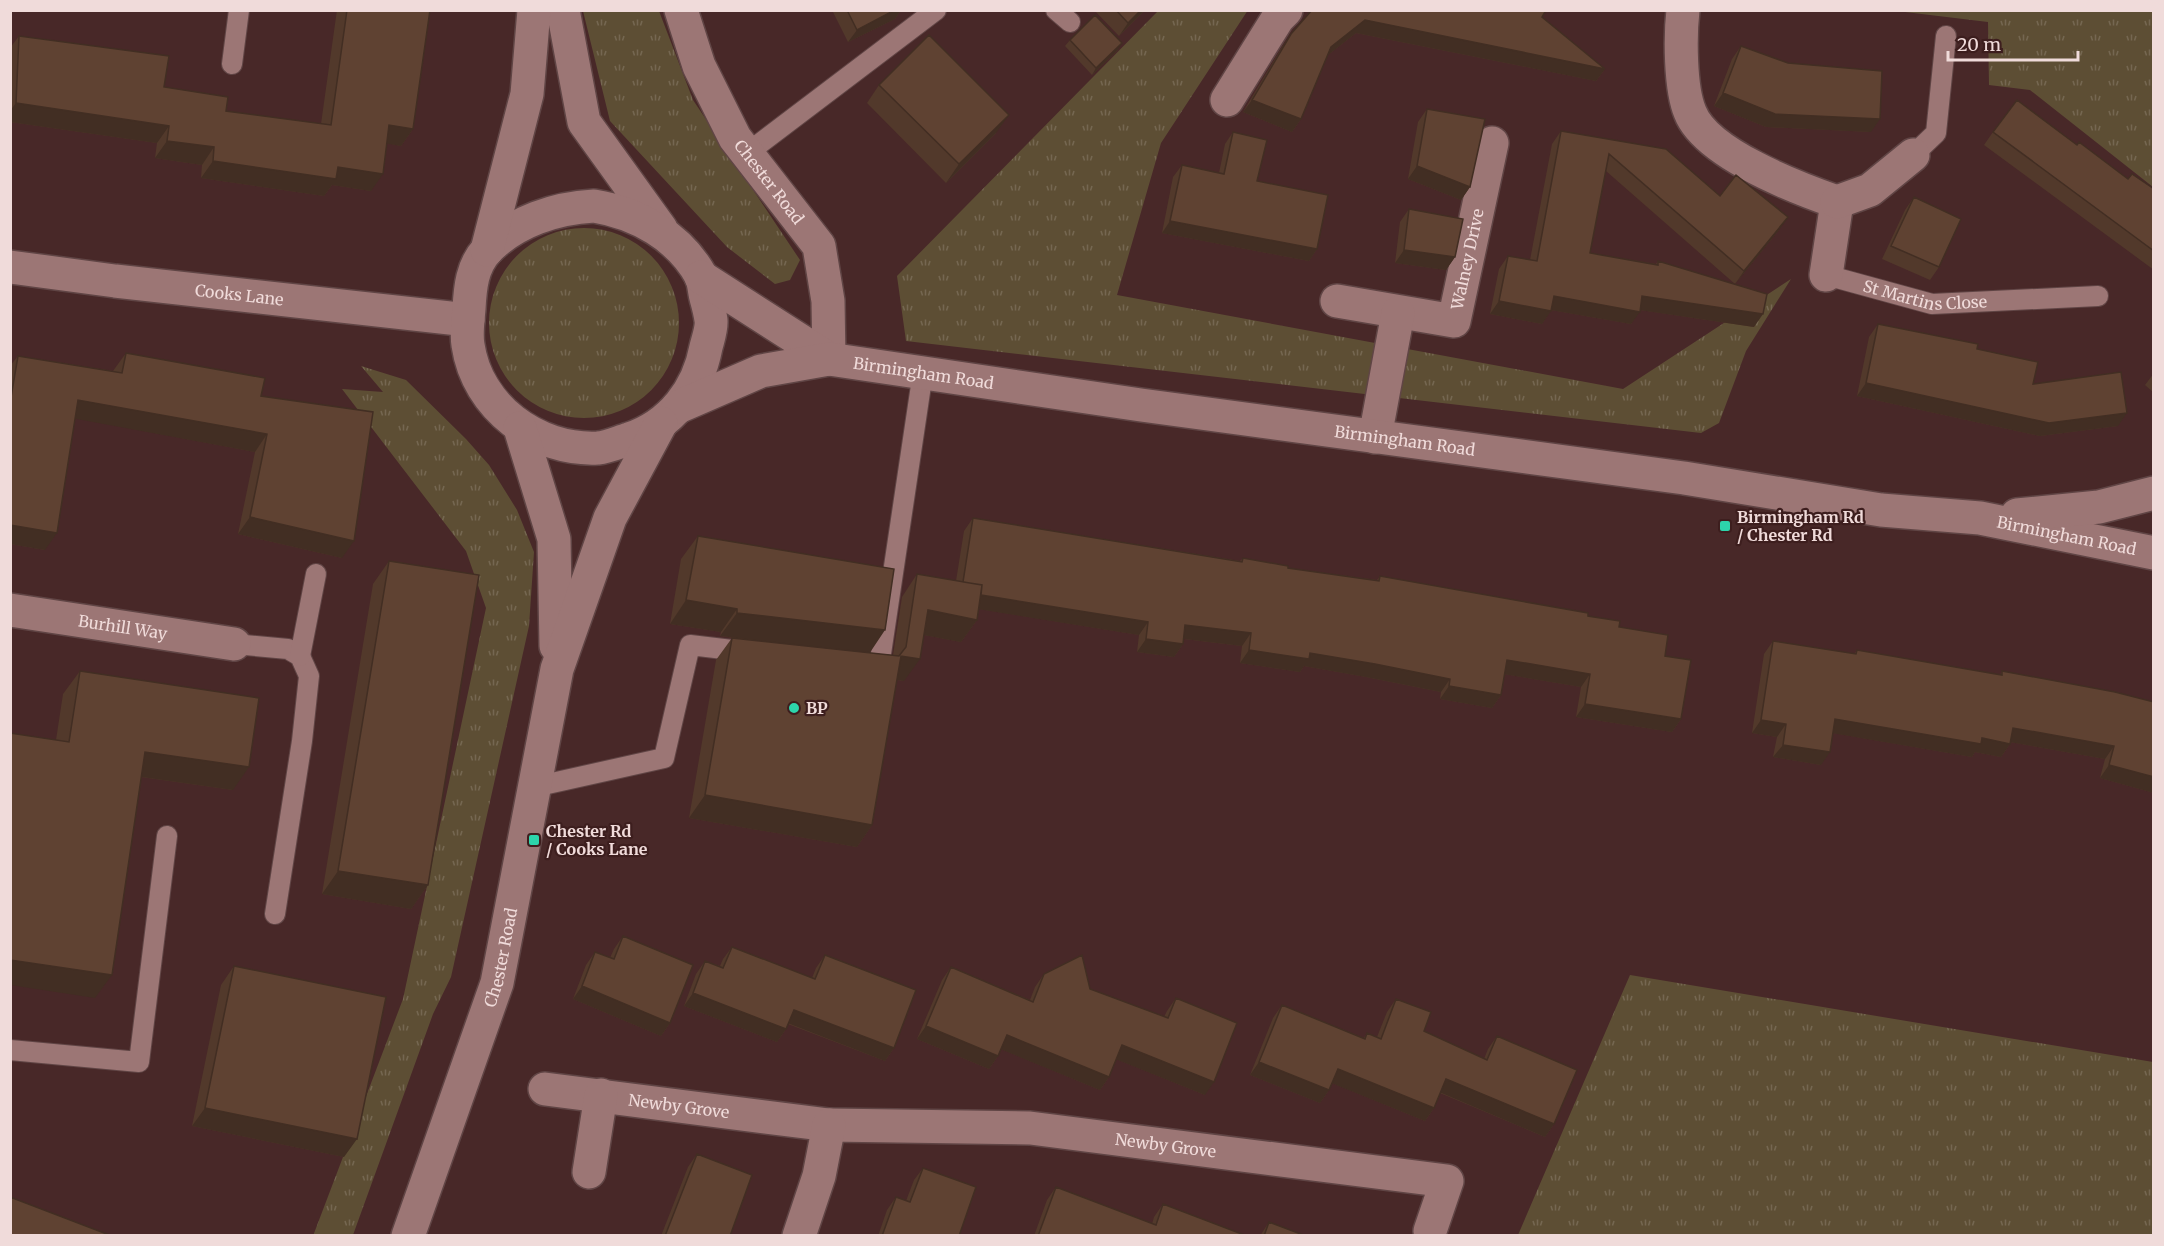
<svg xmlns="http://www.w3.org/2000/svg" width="2164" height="1246" viewBox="0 0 2164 1246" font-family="Merriweather,serif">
<defs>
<pattern id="grass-tufts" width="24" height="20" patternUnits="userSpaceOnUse" patternTransform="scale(1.5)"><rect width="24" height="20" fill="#5d4e34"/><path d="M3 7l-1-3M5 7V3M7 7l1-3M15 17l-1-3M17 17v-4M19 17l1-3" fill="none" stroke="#756751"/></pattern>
</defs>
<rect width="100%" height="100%" fill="#482828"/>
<!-- grass -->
<path fill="url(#grass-tufts)" d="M1248,10L1161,143L1117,295L1623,389L1791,279L1746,351L1719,423L1701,433L906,341L897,276L1158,11Z
M583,11H659L693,100L800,260L790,280L775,284L727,247L610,121Z
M1897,11H2153V187L2030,90L1989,85L1988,22Z
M489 323a95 95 0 1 1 190 0a95 95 0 1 1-190 0Z
M361,366L406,380L466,439L489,465L517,510L534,552L529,626L451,977L433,1014L353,1235L313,1236L403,999L486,608L466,551L342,389L383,392Z
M1630,975L2153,1062V1235H1518Z"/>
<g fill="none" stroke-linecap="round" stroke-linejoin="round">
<defs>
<g id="service">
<path d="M1056,10L1070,22"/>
<path d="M232,64L239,10"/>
<path d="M746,154L936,10"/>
<path d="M1913,155L1936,133L1946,36"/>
<path id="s1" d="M1826,275L1932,304L2098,296"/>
<path d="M234,644L288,649L300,656L309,676L302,741L275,914"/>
<path d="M300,656L316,574"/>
<path d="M868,665L879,667L923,372"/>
<path d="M534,787L664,758L690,645L749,652"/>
<path d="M10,1050L139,1062L167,836"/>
</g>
<g id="minor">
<path id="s2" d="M681,10L699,66L735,138L819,246L828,301L829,359"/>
<path d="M1683,10C1680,36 1680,88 1690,112C1706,154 1797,188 1837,202L1826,275"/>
<path d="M1227,100L1278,18L1286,10"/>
<path d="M1837,202L1870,190L1913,155"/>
<path id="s3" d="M1337,301L1454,321L1492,143"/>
<path d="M1375,437L1398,313"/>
<path id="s4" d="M10,610L234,644"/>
<path id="s5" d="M545,1089L829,1125L1030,1128L1447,1181L1430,1231"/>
<path d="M589,1172L601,1095"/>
<path d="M799,1236L819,1176L829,1125"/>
</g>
<g id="tertiary">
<path id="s6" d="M10,267L115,281L468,320"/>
</g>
<g id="secondary">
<path d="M563,10L584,122L661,229"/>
<path d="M594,206C637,213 679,236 701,276C704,282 704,291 706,298C708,305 710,313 711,320C712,328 708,339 706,347C698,390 671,425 629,439C619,442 608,447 598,448C536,451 477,407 468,345C466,334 468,321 469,309C470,288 472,266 487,250C515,221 556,208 594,206Z"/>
<path d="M487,250L527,94L534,10"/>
<path d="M701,277L829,359"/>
<path id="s7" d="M678,407L761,371L829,359L1141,405L1684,478L1881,510L1980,518L2154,553"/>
<path d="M520,428L554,539L556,646"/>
<path d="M2017,515L2099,507L2154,493"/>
<path id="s8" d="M408,1236L497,983L557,669L610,518L661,423"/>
</g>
</defs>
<!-- service casing -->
<use href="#service" stroke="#604545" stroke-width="22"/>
<!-- minor casing -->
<use href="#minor" stroke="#604545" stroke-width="36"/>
<!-- tertiary casing -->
<use href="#tertiary" stroke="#604545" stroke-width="36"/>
<!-- secondary casing -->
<use href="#secondary" stroke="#604545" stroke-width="36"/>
<!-- service -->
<use href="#service" stroke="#9c7675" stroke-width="20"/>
<!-- minor -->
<use href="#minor" stroke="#9c7675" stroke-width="33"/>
<!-- tertiary -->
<use href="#tertiary" stroke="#9c7675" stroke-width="33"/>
<!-- secondary -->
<use href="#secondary" stroke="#9c7675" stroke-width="33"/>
</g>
<!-- wall -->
<path fill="#52392b" d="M337,10H430L413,129L401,146L387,143L371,191L332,185L324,196L201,178L202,165L155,158L157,143L10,122V48L19,36L164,87L226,111L321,124Z
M832,10H901L895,19L848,42Z
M1094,10H1145L1119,36Z
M1542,17L1605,69L1596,81L1356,33L1328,55L1301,119L1292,132L1243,112L1282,47L1291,34Z
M1070,40L1118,50L1092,75L1065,46Z
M1741,46L1871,132L1766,127L1714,106L1732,59Z
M879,85L996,133L946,183L867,103Z
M1427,109L1470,187L1461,200L1408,179L1418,122Z
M1561,131L1720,196L1779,230L1735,284L1606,171L1590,253L1656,264L1658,261L1754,327L1640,310L1631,324L1551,310L1542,324L1490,314L1499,269L1508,256L1530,260L1552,144Z
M1233,132L1257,181L1317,249L1309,261L1162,233L1173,177L1182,165L1219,173L1225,144Z
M1993,132L2077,145L2128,179L2154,189V270L1984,145Z
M1914,197L1939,267L1930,280L1882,259L1905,210Z
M1409,209L1455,257L1446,270L1395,263L1400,222Z
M1878,324L1977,349L2033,384L2118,426L2040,436L1857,396L1869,337Z
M126,353L261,396L342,558L238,534L255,452L75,418L45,550L10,544V366L18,356L113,371Z
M2154,373V393L2145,385Z
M973,518L1240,561L1243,558L1288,568L1377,580L1380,576L1588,616L1619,627L1665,656L1681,719L1672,732L1576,717L1581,687L1504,674L1501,695L1492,708L1440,699L1441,692L1366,677L1304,666L1300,672L1240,663L1242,646L1184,639L1183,644L1174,657L1137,652L1139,635L979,609L977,620L961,642L924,635L904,681L897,680L872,825L857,847L689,818L716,660L732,638L741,639L720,636L721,632L670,624L681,559L698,536L869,653L893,655L902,597L917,574L956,581L964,531Z
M389,561L428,885L411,909L322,894L373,584Z
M1773,641L1854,654L1857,650L2000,675L2002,671L2154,702V793L2100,778L2105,759L2010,742V744L2001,757L1975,752L1972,757L1833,733L1821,765L1773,757L1777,737L1752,733L1764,654Z
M80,671L233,790L141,777L95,998L56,740L63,694Z
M623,936L670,1023L661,1036L573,999L586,965L595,952L610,958L614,949Z
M732,947L812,978L816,968L825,955L894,1048L885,1061L788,1024L786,1029L777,1042L684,1006L696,974L705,961L720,966L723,959Z
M234,966L344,1157L192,1126L221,985Z
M951,967L1030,1000L1035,987L1044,974L1090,989L1164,1017L1167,1011L1176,998L1205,1095L1116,1059L1109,1077L1100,1090L1001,1049L998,1056L989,1069L917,1039L942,980Z
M1396,999L1424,1031L1484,1059L1488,1049L1497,1036L1554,1124L1545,1137L1440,1093L1434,1108L1425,1121L1332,1083L1329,1090L1320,1103L1250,1075L1273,1018L1282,1005L1364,1038L1367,1033L1377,1037L1387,1012Z
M697,1154L730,1236H661L688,1167Z
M923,1168L959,1236H878L887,1210L896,1197L906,1201L914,1180Z
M1056,1187L1152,1224L1154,1217L1163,1204L1247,1236H1034L1047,1200Z
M1269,1222L1306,1236H1260Z"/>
<!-- shaded-wall -->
<path fill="#422e23" d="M895,10H901L895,19L848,42L857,30Z
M1141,10H1145L1119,36L1128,23Z
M1365,20L1605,69L1596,81L1356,33L1323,59L1331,47Z
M1122,43L1118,50L1092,75L1096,68Z
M1723,93L1880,119L1871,132L1766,127L1714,106Z
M1252,100L1301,119L1292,132L1243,112Z
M16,103L169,126L157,143L10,122V111Z
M1009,115L996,133L946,183L959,164Z
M389,125L413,129L401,146L378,142Z
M167,141L214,147L202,165L155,158Z
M213,161L338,167L383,174L371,191L332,185L324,196L201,178Z
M1417,166L1470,187L1461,200L1408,179Z
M1788,217L1779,230L1735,284L1744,271Z
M1170,221L1317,249L1309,261L1162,233Z
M1404,250L1455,257L1446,270L1395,263Z
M1554,296L1640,312L1631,324L1545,309Z
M1642,296L1763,314L1754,327L1633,309Z
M1499,301L1551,311L1542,324L1490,314Z
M1866,383L2127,413L2118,426L2040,436L1857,396Z
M78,400L267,434L255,452L66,417Z
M250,517L354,541L342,558L238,534Z
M10,525L57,533L45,550L10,544Z
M962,592L1148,622L1139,635L953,605Z
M686,600L737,609L721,632L670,624Z
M928,610L977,620L961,642L913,633Z
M737,613L885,630L869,654L720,636Z
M1185,625L1251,633L1242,646L1176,638Z
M1146,639L1183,644L1174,657L1137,652Z
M1249,650L1310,653L1375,664L1450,679L1441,692L1366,677L1304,666L1300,672L1240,663Z
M901,656L920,659L904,681L886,678Z
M1507,660L1590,674L1581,687L1497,673Z
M1449,686L1501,695L1492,708L1440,699Z
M1585,704L1681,719L1672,732L1576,717Z
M1835,719L1982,738L2010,744L2001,757L1975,752L1972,757L1826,732Z
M1761,720L1786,724L1777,737L1752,733Z
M2013,728L2114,746L2105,759L2004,741Z
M1783,745L1830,752L1821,765L1773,757Z
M145,752L249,767L233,790L128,775Z
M2109,765L2154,777V793L2100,778Z
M705,795L872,825L857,847L689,818Z
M338,871L428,885L411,909L322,894Z
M10,960L112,975L95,998L10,985Z
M582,986L670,1023L661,1036L573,999Z
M693,993L786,1029L777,1042L684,1006Z
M794,1010L894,1048L885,1061L785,1022Z
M926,1026L998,1056L989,1069L917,1039Z
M1007,1035L1109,1077L1100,1090L998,1048Z
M1122,1045L1214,1082L1205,1095L1113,1058Z
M1259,1062L1329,1090L1320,1103L1250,1075Z
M1338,1069L1434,1108L1425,1121L1329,1082Z
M1446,1079L1554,1124L1545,1137L1437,1091Z
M205,1108L357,1139L344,1157L192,1126Z"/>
<!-- building -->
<path fill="#5f4232" stroke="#422e23" stroke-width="1.5" d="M347,10H430L413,129L389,125L383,174L338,167L336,179L213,161L214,147L167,141L169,126L16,103L19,36L169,56L164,87L228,97L226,111L331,125Z
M847,10H895L857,30Z
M1116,10H1141L1128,23Z
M1312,10H1546L1542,17L1605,69L1365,20L1331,47L1301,119L1252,100L1291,34Z
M1095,15L1122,43L1096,68L1070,40Z
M929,35L1009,115L959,164L879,85Z
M1741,46L1788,63L1882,71L1880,119L1775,114L1723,93Z
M2017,100L2077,145L2079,142L2128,179L2132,174L2154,189V251L1993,132Z
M1427,109L1485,119L1470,187L1417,166Z
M1561,131L1666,149L1720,196L1736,175L1788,217L1744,271L1609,154L1590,253L1658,265V261L1767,294L1763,314L1642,296L1640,312L1554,296L1551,311L1499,301L1508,256L1537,261Z
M1233,132L1267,140L1257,181L1328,195L1317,249L1170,221L1182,165L1224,174Z
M1914,197L1961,219L1939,267L1891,246Z
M1409,209L1463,219L1455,257L1404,250Z
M1878,324L1978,344L1977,349L2038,362L2033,384L2121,372L2127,413L2049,423L1866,383Z
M126,353L265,378L261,396L373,412L354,541L250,517L267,434L78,400L57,533L10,525V403L18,356L122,373Z
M973,518L1242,562L1243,558L1288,566V568L1379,581L1380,576L1588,613V616L1620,621L1619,627L1668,635L1665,656L1691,660L1681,719L1585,704L1590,674L1507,660L1501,695L1449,686L1450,679L1375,664L1310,653L1309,659L1249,650L1251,633L1185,625L1183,644L1146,639L1148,622L981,595L982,585L963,582Z
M698,536L894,569L885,630L737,613V609L686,600Z
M389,561L479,575L428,885L338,871Z
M917,574L982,585L977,620L928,610L920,659L901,656L872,825L705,795L732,638L899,656L906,647Z
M1773,641L1856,654L1857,650L2002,675V671L2115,692L2154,702V777L2109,765L2114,746L2013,728L2010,744L1982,738L1981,744L1835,719L1830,752L1783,745L1786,724L1761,720Z
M80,671L259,698L249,767L145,752L112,975L10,960V733L69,742Z
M623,936L693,965L670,1023L582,986L595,952L614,959Z
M732,947L815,979L825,955L916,990L894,1048L794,1010L786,1029L693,993L705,961L723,968Z
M1082,955L1090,989L1168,1018L1176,998L1237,1023L1214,1082L1122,1045L1109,1077L1007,1035L998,1056L926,1026L951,967L1033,1002L1044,974Z
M234,966L386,997L357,1139L205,1108Z
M1396,999L1431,1012L1424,1031L1487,1060L1497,1036L1577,1070L1554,1124L1446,1079L1434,1108L1338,1069L1329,1090L1259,1062L1282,1005L1365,1039L1367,1033L1381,1039Z
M697,1154L752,1175L730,1236H665Z
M923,1168L976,1187L959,1236H882L896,1197L910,1202Z
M1056,1187L1156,1225L1163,1204L1247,1236H1038Z
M10,1197L112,1236H10Z
M1269,1222L1306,1236H1264Z"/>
<!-- markers -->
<g fill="#2dd5ab" stroke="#3d1e1e" stroke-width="2">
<rect x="1719" y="520" width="12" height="12" rx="3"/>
<circle cx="794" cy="708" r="6"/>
<rect x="528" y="834" width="12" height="12" rx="3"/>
</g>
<g text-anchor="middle" stroke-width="4.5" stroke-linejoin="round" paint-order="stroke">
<!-- street labels -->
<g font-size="16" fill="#f0dbda" stroke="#3d1e1e">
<text dy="6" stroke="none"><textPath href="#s2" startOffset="195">Chester Road</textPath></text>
<text dy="6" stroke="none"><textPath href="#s3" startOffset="182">Walney Drive</textPath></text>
<text dy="6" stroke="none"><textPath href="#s1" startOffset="102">St Martins Close</textPath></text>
<text dy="6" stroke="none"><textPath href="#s6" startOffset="231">Cooks Lane</textPath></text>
<text dy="6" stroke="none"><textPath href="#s7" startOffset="255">Birmingham Road</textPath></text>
<text dy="6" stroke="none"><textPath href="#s7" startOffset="741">Birmingham Road</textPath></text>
<text dy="6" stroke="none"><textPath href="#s7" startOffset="1410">Birmingham Road</textPath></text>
<text dy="6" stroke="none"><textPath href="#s4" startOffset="114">Burhill Way</textPath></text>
<text dy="6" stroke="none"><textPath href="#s8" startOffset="294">Chester Road</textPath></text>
<text dy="6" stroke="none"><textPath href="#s5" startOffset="135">Newby Grove</textPath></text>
<text dy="6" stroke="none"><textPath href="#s5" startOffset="624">Newby Grove</textPath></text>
</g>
<!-- poi labels -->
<g font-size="16" font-weight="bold" fill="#f0dbda" stroke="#3d1e1e" text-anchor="start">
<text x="1737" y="523">Birmingham Rd<tspan x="1737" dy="18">/ Chester Rd</tspan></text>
<text x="806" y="714">BP</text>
<text x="546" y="837">Chester Rd<tspan x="546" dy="18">/ Cooks Lane</tspan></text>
</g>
</g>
<!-- border -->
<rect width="2164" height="1246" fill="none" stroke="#f0dbda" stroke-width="24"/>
<!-- scale -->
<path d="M1948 51v9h130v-9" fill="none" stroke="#f0dbda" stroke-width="3"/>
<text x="1957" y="51" font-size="18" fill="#f0dbda" stroke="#3d1e1e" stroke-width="4.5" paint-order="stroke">20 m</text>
</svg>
